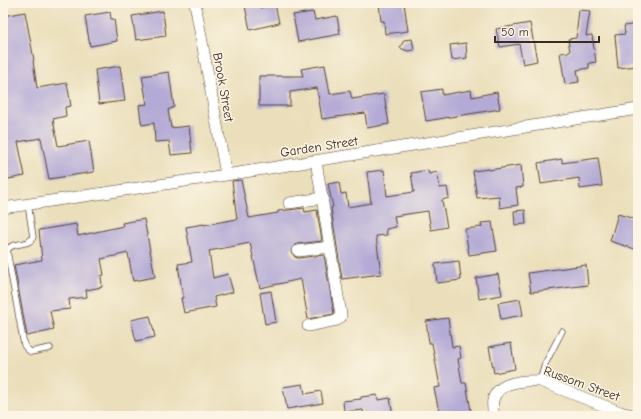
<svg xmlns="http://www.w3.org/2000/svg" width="641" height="419" viewBox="0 0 641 419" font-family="'Comic Neue',sans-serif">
<rect width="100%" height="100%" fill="#fcf5e5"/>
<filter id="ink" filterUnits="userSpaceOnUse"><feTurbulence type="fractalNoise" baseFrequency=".025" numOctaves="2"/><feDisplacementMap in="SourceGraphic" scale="8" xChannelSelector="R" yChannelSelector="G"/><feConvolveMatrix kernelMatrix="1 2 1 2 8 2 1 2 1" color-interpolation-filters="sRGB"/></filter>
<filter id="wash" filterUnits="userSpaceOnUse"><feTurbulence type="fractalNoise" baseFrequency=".012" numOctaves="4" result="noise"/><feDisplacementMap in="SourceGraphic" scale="16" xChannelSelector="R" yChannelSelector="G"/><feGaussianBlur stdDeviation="0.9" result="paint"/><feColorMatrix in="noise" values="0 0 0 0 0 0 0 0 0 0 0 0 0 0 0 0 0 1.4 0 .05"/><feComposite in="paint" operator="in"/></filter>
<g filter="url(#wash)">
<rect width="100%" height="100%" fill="#ebdfbb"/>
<g id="blocks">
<!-- building -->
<path fill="#b4aad6" d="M259,3L260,8L275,4L279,23L250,30L245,6Z
M379,3H404L408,31L385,34L384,21H381Z
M579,10L590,11L586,36L592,35L596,62L589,63V68L577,70L579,82L565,84L560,53L570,52L568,39L576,38Z
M163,11L166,36L136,40L132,16Z
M25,12L34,60L33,61L37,88L67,83L71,106L65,107L66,116L53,119L58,146L89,141L94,172L49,179L41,138L18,142L25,176L3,180V16Z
M110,12L111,19H114L117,41L90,46L85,16Z
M313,12L315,20L337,16L340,34L298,42L293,15Z
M530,23L537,61L523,64L519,44L500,47L496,29Z
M638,24V66L618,68L615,35L625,34L624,26Z
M412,39L414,50L408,51L400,48L404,40Z
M466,43L467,58L452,60L450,45Z
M325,65L330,94L350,91L352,99L384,94L389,124L367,128L365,113L322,119L317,88L290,92V106H259V76H303L301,69Z
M120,66L125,101L99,104L95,70Z
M169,72L174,107L168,110L171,128L189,126L192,153L171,155L169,141L155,142L154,123L142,125L141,121L139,105L147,104L142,76Z
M442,89V95L471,90L472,97L497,92L500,109L426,121L421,92Z
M598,158L602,186L580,189L579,178L541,184L538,163L562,159V163Z
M521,165L523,187L516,188L518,205L500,208L499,196L477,198L473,171L489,169V170Z
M384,170L387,196L414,192L411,173L428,170L429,174L437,172L440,188L447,187L449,198L442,200L447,227L431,230L428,211L394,216L396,227L386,229L387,235L376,236L381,274L342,279L331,208L333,207L328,184L339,182L341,194L346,193L348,207L371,203L367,172Z
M241,180L249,218L278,213V211L288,210L304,208L305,212L317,210L322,241L297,244L292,248L291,252L295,257L298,258L324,255L334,314L308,319L301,279L260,288L250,243L209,251L213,278L228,274L233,292L214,297L216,307L184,313L181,298H183L178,264L192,262L186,227L204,224V225L237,219L232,181Z
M525,210L526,224L515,225L514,211Z
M618,214L638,220V250L610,241Z
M144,219L155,277L133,281L128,253L101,259L104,275L101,276L102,287L86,290L87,297L69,299L70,309L50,311L54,330L27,336L14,265L42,260L39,230L76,224L78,236L123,226L122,223Z
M492,222L497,251L469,255L465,229L482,227L481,223Z
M459,261L461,280L437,283L435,264Z
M586,265L588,285L531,292L528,273Z
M498,274L502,295L479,299L476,278Z
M271,291L276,322L265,324L260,293Z
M520,299L523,315L501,319L498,303Z
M150,316L155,337L136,341L131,320Z
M448,318L452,347L459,346L461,358L458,359L462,383H466L472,416H440L434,388L440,387L432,343H429L426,321Z
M511,343L515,369L494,373L489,347Z
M303,384L305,394L321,391L323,403L287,409L283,387Z
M377,395L378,400L390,398L393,416H364L363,410L344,412L343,401L361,399V397Z"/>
</g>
</g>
<g filter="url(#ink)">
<use href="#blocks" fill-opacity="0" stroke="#554536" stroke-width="1"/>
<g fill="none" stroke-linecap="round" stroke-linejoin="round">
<defs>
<path id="lane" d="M28,204L33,237C28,248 12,240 7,251L24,345L27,349L31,352L50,348
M540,381L545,364L562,331"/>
<path id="street" d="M195,3L226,175
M289,203L323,198
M3,208L226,175L638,109
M298,251L330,247
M308,326L337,320L341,317V315L316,161
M494,416C493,411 492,405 493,400C498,381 525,380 540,381L620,412L637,416"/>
</defs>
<!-- lane casing -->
<use href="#lane" stroke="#554536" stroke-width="7"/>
<!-- street casing -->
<use href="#street" stroke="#554536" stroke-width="12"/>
<!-- lane -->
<use href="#lane" stroke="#fff" stroke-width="5.5"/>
<!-- street -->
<use href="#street" stroke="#fff" stroke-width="11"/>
</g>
</g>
<g text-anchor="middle" stroke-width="3" stroke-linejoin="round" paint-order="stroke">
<!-- street labels -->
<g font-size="13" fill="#3b2a1e" stroke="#fcf5e5">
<text transform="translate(224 87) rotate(80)" y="5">Brook Street</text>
<text transform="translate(319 146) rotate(-9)" y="5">Garden Street</text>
<text transform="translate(582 383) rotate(20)" y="5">Russom Street</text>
</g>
</g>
<!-- margin -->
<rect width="641" height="419" fill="none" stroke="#fcf5e5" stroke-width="16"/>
<!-- scale -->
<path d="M495 36v6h104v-6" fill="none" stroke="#3b2a1e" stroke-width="2"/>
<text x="501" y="36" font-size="12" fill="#3b2a1e" stroke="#fcf5e5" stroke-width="3" paint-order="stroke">50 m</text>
</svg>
